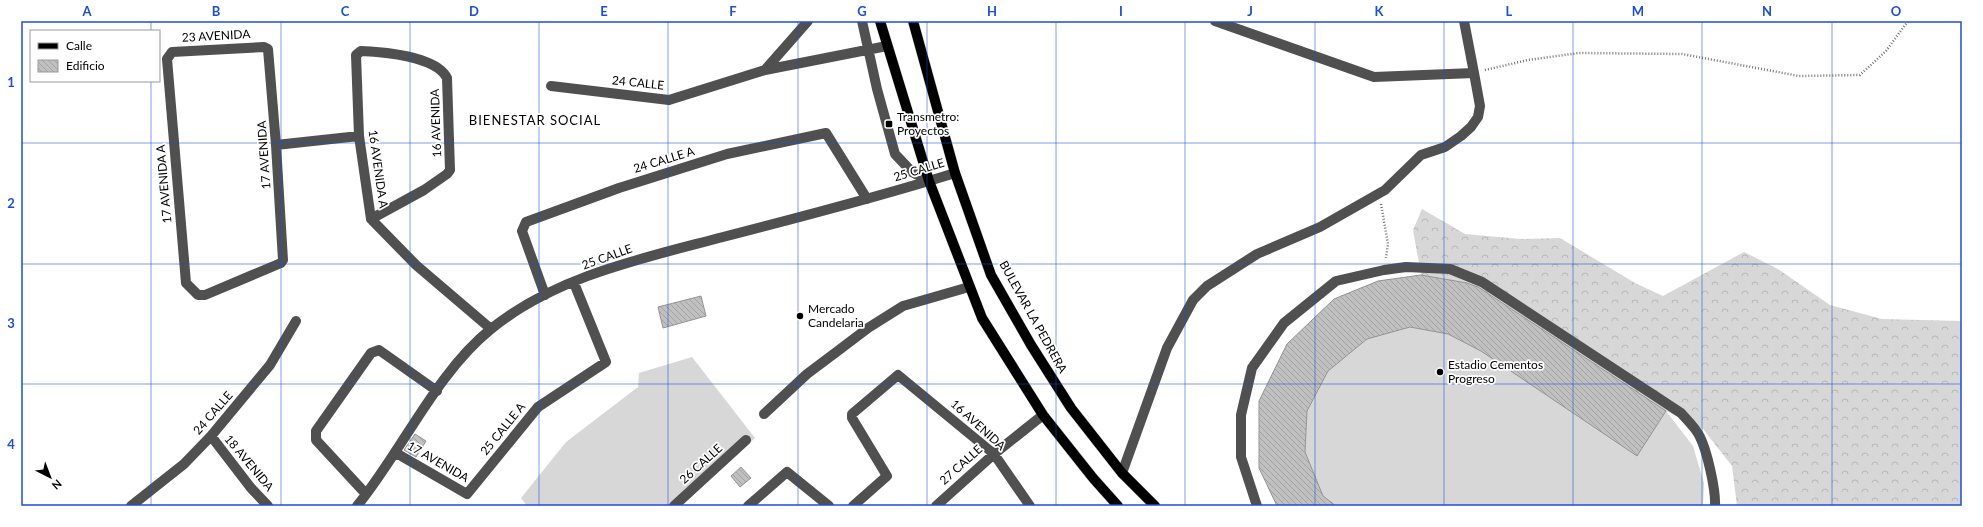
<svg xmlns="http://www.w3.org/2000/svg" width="1983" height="527" viewBox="0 0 1983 527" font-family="Lato,sans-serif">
<defs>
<pattern id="forest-crowns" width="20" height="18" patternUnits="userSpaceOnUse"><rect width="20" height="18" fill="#d7d7d7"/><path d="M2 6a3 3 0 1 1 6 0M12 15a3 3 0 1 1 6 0" fill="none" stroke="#b7b7b7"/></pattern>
<pattern id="building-back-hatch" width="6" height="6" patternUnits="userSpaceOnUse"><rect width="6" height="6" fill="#c0c0c0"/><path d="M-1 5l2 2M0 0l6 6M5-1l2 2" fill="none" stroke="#a3a3a3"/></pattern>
</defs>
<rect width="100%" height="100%" fill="#fff"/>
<!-- forest -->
<path fill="url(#forest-crowns)" d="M1422,209L1465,234L1520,239L1560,238L1635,283L1663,296L1744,252L1778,269L1830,305L1882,319L1962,321V506H1737L1732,466L1703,429L1666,411L1473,284L1421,275L1413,230Z"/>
<!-- pitch -->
<path fill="#d7d7d7" d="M1421,275L1473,284L1666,411L1693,446L1704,483L1703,506H1277L1259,468V401L1287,344L1334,299L1378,281Z
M692,357L755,438L681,506H527L521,498L566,442L638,387L639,373Z"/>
<!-- building -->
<path fill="url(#building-back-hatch)" stroke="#949494" d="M1421,275L1467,283L1478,287L1666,411L1637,456L1481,351L1448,334L1410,327L1367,339L1328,371L1307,411L1305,452L1323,496L1336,506H1277L1259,468V401L1287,344L1334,299L1378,281Z
M701,296L706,316L663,328L658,307Z
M415,434L426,441L416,457L404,450Z
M741,467L751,478L740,487L731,476Z"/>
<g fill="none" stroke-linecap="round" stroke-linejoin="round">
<defs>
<path id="major" d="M880,21L929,181L982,318L1043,415L1093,478L1118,506
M913,21L955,173L991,275L1031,345L1071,408L1122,473L1155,506"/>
</defs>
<!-- major casing -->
<use href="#major" stroke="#dbdbdb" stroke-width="11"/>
<!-- path -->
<path stroke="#727272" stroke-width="2.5" stroke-dasharray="1 2" stroke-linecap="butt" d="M1485,70L1528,60L1579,53L1682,54L1799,76L1860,75L1886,51L1908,21
M1381,204L1388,244L1386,258"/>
<!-- minor -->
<path stroke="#505050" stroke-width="10" d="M862,21L877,89L895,154L912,172L929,181
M1215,21L1374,77L1474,73L1464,21
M264,47L268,49L276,145L283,260L281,263L205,295H198L186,283L167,59L172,52Z
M765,70L808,21
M551,86L669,100L765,70L887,46
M276,145L359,136
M371,219L424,190L447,174L450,170L447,78C436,56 383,52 361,51L356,55L359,136L371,219L416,265L491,329
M545,295L522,231L526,222L619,188L727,154L826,133L867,199
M764,414L807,374L839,350L868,328L903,306L969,287
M211,436L251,488L268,506
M396,453L467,494L538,407L606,362L574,283
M1122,473L1167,348L1193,300L1207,286L1257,254L1320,227L1385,190L1421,155L1445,147L1461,136L1471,127L1478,117L1480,106L1474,73
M366,494L316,440V431L371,353L379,350L437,391
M131,506L184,464L211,436L270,365L296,321
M357,506C402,451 436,373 491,329C556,276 644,258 723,237C801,217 878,197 955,173
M674,506L746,440
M748,506L787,472L829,506
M853,506L887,476L852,418V414L898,375L994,454L1030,506
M936,506L994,454L1043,415
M1257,506L1241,457V415L1252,368L1284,323L1336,281L1384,270L1406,267L1450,269L1482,282L1681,413C1687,420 1696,428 1700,437C1707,451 1716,490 1715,506"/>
<!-- major -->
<use href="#major" stroke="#000" stroke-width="10"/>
</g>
<!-- grid -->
<path fill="none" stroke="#1d4ed8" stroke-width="1" stroke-opacity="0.55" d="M151,21V31M281,21V506M410,21V506M539,21V506M668,21V506M798,21V506M927,21V506M1056,21V506M1185,21V506M1315,21V506M1444,21V506M1573,21V506M1702,21V506M1832,21V506M151,81V506M21,143H1962M21,264H1962M21,384H1962"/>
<!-- markers -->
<g fill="#000" stroke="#fff" stroke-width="1.5">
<rect x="885" y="120" width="8" height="8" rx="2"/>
<circle cx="800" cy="316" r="4"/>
<circle cx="1440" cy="372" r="4"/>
</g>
<g text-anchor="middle" stroke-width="3.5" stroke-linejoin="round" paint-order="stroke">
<!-- street labels -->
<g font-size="12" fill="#000" stroke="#fff">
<text transform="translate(216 36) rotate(-3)" y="4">23 AVENIDA</text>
<text transform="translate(638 83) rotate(6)" y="4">24 CALLE</text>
<text transform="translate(436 123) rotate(-92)" y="4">16 AVENIDA</text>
<text transform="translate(264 155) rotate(-94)" y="4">17 AVENIDA</text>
<text transform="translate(664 160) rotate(-17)" y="4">24 CALLE A</text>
<text transform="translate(378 169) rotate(82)" y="4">16 AVENIDA A</text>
<text transform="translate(919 170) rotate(-17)" y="4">25 CALLE</text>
<text transform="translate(164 184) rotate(-95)" y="4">17 AVENIDA A</text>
<text transform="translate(607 257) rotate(-20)" y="4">25 CALLE</text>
<text transform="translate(1033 317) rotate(61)" y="4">BULEVAR LA PEDRERA</text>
<text transform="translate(213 413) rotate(-49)" y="4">24 CALLE</text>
<text transform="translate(978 425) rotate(42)" y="4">16 AVENIDA</text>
<text transform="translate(503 429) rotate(-51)" y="4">25 CALLE A</text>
<text transform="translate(438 462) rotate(30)" y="4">17 AVENIDA</text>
<text transform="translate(249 463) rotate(50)" y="4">18 AVENIDA</text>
<text transform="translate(701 464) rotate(-42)" y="4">26 CALLE</text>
<text transform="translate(961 465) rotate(-42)" y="4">27 CALLE</text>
</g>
<!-- poi labels -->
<g font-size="12" fill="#000" stroke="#fff" text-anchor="start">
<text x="897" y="121">Transmetro:<tspan x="897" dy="14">Proyectos</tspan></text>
<text x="808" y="313">Mercado<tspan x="808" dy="14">Candelaria</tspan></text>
<text x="1448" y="369">Estadio Cementos<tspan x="1448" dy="14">Progreso</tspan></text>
</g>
<!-- neighbourhood labels -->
<g font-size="13" letter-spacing="1" fill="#000" stroke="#fff">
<text x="535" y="125">BIENESTAR SOCIAL</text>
</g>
</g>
<!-- border -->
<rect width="1983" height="527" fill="none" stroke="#ffffff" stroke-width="44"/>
<!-- legend -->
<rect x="30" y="30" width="130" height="52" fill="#ffffff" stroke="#999999"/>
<rect x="38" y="43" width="20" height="6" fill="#000000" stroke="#999999"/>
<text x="66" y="50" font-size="12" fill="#000000">Calle</text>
<rect x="38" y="60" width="20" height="12" fill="url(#building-back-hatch)" stroke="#999999"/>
<text x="66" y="70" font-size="12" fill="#000000">Edificio</text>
<!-- north arrow -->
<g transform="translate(50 477) rotate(138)" stroke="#ffffff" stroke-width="3" paint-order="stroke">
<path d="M0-3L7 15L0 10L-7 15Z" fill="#000000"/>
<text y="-6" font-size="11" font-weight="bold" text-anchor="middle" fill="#000000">N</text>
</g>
<rect x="22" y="22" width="1939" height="483" fill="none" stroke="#1d4ed8" stroke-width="1.5"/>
<g font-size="13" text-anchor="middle" font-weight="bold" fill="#1d4ed8">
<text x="87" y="16">A</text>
<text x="216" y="16">B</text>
<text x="345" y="16">C</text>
<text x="474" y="16">D</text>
<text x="604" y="16">E</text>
<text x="733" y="16">F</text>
<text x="862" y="16">G</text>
<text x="992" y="16">H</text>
<text x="1121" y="16">I</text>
<text x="1250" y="16">J</text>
<text x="1379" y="16">K</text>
<text x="1509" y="16">L</text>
<text x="1638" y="16">M</text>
<text x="1767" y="16">N</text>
<text x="1896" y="16">O</text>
<text x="11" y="87">1</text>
<text x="11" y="208">2</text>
<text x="11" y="328">3</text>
<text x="11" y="449">4</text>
</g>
</svg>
